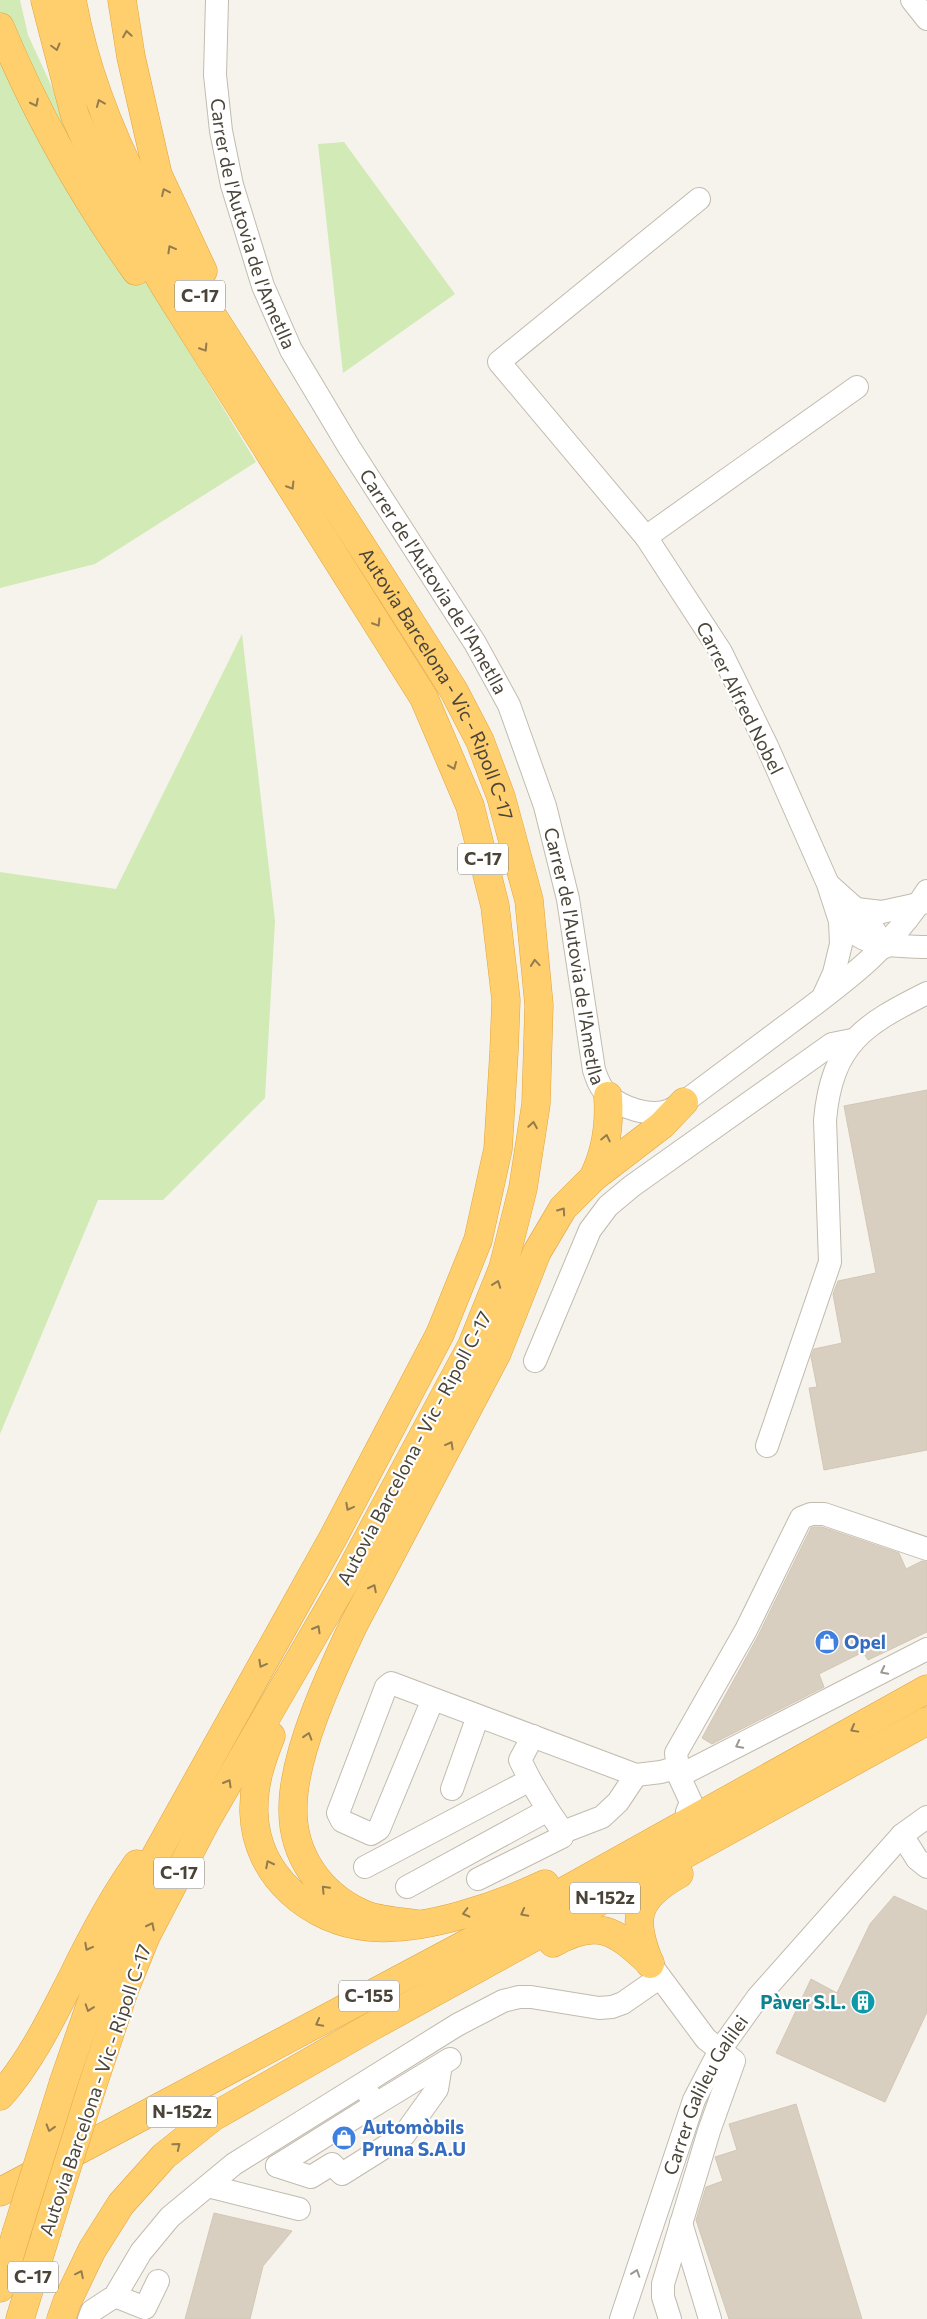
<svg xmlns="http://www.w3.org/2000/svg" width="927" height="2319" viewBox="0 0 927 2319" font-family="Commissioner,sans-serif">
<rect width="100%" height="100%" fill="#f6f3ec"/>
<!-- green -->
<path fill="#d2eab5" d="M0,0H20L28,35L126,248L256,462L95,564L0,588Z
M344,142L455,294L343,373L318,144Z
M242,634L275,921L265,1098L163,1200H98L0,1434V872L116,889Z"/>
<!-- building -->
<path fill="#d8cfc1" stroke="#d3c7b4" d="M927,1090V1450L824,1470L809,1388L817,1387L811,1357L814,1349L842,1343L833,1294L838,1281L876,1273L844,1106Z
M814,1527H822L899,1553L906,1569L922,1561L927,1562V1632L868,1660L863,1652L819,1674L824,1687L712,1744L702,1738L758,1636L811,1528Z
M894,1896L927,1911V2012L885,2102L776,2053L811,1979L837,1993L870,1924Z
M796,2104L862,2319H729L696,2220L706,2187L723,2181L715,2157L737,2150L729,2124Z
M214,2213L292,2231L263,2266L250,2319H185Z"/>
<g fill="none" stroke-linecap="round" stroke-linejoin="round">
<defs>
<g id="minor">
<path id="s1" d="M217,0L215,75L221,131L232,185L263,286L291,350L349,447L475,643L509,705L545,806L568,899L594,1070C597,1079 600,1088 607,1094C620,1108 652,1118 670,1110C675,1108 679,1105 684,1102C719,1076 755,1049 791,1022C843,983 892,948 927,891"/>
<path d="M912,0L927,19"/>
<path d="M646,537L499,362L699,199"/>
<path d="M829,885L867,919L885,947"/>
<path d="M856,909L882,912L923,903"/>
<path d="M840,921C868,950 890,945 927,947"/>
<path d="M824,995L834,973L841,944L840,921L828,884L767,746L721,652L646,537L857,387"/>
<path d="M535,1361L590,1230L608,1206L632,1186L832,1044L852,1040"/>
<path d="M767,1446L830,1262L825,1120C832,1044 863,1025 927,993"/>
<path d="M433,1699L379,1829L371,1834L342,1821L338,1813L386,1687L391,1683L636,1775L661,1772L678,1767"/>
<path d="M679,1776L676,1753L746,1630L801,1518L811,1514H824L927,1549"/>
<path d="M452,1789L478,1716"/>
<path d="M687,1812L691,1802L679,1776L927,1649"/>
<path d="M563,1832L602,1817L618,1802L636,1775"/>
<path d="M902,1835L917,1859L927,1867"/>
<path d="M365,1867L530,1780L520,1760L533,1736"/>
<path d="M478,1879L562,1837L563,1832L548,1810"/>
<path d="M407,1887L548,1810L530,1780"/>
<path d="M651,1965L706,2039L734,2061L709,2131L663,2284V2297L670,2319"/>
<path d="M368,2093L376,2104L450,2059"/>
<path d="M277,2166L311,2177L332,2164L342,2174L404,2135L437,2089L441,2065"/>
<path d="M277,2166L376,2104"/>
<path d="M208,2186L299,2209"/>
<path d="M681,2223L710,2319"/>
<path d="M115,2296L145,2308L158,2281"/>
<path d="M89,2319L92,2311L115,2296L141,2252L170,2217L234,2164L457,2025L503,2001L519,1997H531L599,2008L612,2007L623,2003L659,1978"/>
<path id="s2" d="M621,2319L694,2100L720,2050L758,1997L861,1881L902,1835L927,1817"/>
</g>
<g id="highway">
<path d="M45,0L75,116L111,195L164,285L424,698L470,806L495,906L506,1000L504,1052L498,1149L478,1240L440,1334L334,1536L151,1864L105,1963L64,2081"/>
<path id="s3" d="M72,0C99,150 187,276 268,402C331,498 393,594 454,691L480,741L501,797L529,900L539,1005L536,1104L523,1188L503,1268L472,1345L344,1583L206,1821L146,1936L125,1988L92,2087"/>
<path d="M122,0L131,57L158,175L203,271"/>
<path d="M0,27C36,113 82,195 136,271"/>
<path d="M593,1178C606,1152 610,1125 608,1096"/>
<path d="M271,1736C261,1761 253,1785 254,1813C256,1876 311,1922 370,1927C423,1932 498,1906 545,1884"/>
<path d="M417,1924C400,1921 377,1921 361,1913C320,1894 292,1855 293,1808C293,1754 330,1675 353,1626L497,1353L537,1252L563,1208L593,1178L662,1125L684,1102"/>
<path d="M553,1943C598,1918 615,1930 650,1963"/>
<path d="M650,1964C631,1918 635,1899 679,1874"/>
<path d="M0,2096C31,2061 52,2017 73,1976C92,1937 112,1899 137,1864"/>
<path d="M0,2192L541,1904L927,1689"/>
<path d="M0,2288L16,2234"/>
<path d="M20,2319L46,2234"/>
<path d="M61,2319L67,2302L92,2250L121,2204L164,2156L213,2117L369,2028L927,1721"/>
</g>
</defs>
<!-- minor casing -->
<use href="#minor" stroke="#c2bbae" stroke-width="24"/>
<!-- highway casing -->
<use href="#highway" stroke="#e0a43c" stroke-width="29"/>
<!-- minor -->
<use href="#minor" stroke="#fff" stroke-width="22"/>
<!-- highway -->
<use href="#highway" stroke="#ffcf6e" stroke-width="28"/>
<defs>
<path id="highway-bridge" d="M16,2234L64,2081
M46,2234L92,2087"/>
</defs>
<!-- highway-bridge casing -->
<use href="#highway-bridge" stroke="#e0a43c" stroke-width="29" stroke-linecap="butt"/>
<!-- highway-bridge -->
<use href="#highway-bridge" stroke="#ffcf6e" stroke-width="28"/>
</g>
<!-- one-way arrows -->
<defs><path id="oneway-chevron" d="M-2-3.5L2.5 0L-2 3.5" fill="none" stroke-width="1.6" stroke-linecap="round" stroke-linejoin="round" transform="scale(1.25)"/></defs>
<g stroke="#937c4e">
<use href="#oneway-chevron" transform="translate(127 34) rotate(-99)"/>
<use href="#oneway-chevron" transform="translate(56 47) rotate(75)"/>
<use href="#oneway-chevron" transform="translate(35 103) rotate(63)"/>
<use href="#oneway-chevron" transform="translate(100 103) rotate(-113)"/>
<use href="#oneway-chevron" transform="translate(165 192) rotate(-115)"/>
<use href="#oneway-chevron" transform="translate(171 249) rotate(-119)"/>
<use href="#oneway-chevron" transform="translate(204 348) rotate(58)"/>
<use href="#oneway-chevron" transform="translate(291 486) rotate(58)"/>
<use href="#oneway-chevron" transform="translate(377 623) rotate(58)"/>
<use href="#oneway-chevron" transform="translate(453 766) rotate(67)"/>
<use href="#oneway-chevron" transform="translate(535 963) rotate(-95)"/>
<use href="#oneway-chevron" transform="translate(533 1125) rotate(-81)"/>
<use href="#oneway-chevron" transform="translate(606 1138) rotate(-78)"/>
<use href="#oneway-chevron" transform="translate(562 1211) rotate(-55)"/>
<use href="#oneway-chevron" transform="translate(497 1284) rotate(-70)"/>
<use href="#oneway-chevron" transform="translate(450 1445) rotate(-61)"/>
<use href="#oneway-chevron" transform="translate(349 1507) rotate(118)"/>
<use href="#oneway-chevron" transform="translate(373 1588) rotate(-63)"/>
<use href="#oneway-chevron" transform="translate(317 1629) rotate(-60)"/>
<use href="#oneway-chevron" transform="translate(262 1664) rotate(119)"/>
<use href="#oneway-chevron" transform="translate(854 1729) rotate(151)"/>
<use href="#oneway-chevron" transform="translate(308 1736) rotate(-73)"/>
<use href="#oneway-chevron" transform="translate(228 1783) rotate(-60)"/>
<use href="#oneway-chevron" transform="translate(269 1864) rotate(-117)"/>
<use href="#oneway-chevron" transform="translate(325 1889) rotate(-134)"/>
<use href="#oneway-chevron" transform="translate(466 1913) rotate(166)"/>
<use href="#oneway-chevron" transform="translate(524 1913) rotate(152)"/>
<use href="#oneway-chevron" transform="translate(151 1926) rotate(-63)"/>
<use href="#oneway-chevron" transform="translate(88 1947) rotate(118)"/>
<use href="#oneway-chevron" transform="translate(89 2008) rotate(109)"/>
<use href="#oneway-chevron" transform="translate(319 2023) rotate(152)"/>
<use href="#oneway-chevron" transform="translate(50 2128) rotate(107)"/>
<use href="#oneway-chevron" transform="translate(177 2146) rotate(-39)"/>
<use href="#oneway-chevron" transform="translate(80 2274) rotate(-64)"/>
</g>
<g stroke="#9c9892">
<use href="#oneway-chevron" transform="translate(884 1671) rotate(153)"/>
<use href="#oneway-chevron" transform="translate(739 1745) rotate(153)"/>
<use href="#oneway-chevron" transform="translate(636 2273) rotate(-71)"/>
</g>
<!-- icons -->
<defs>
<symbol id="shop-disc" viewBox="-11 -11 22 22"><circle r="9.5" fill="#3f7fe0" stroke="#fff"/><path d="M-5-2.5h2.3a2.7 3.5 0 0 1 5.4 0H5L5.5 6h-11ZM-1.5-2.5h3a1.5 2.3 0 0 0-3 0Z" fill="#fff"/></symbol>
<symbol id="building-disc" viewBox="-11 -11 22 22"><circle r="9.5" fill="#0f9aa8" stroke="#fff"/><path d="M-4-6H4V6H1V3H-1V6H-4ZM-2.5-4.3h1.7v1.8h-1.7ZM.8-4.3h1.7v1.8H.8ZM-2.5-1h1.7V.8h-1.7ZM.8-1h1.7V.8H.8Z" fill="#fff"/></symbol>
</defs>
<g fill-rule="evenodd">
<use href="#shop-disc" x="813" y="1628" width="28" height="28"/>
<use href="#building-disc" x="849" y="1988" width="28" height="28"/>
<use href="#shop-disc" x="330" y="2124" width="28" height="28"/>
</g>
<g text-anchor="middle" stroke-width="4.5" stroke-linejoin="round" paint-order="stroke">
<!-- shield labels -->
<g fill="#fff" stroke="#817c74" stroke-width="1">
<rect x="175" y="280.5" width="50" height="31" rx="4"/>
<rect x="458" y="843.5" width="50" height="31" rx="4"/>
<rect x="154" y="1857.5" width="50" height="31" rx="4"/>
<rect x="570" y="1882.5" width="70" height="31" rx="4"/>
<rect x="339" y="1980.5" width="60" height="31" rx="4"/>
<rect x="147" y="2096.5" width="70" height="31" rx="4"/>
<rect x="8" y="2261.5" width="50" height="31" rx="4"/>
</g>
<g font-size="18" font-weight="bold" fill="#4b4439">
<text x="200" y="302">C-17</text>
<text x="483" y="865">C-17</text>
<text x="179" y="1879">C-17</text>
<text x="605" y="1904">N-152z</text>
<text x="369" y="2002">C-155</text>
<text x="182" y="2118">N-152z</text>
<text x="33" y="2283">C-17</text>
</g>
<!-- street labels -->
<g font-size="19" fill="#4b4439" stroke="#fff">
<text dy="7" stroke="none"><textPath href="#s1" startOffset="229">Carrer de l'Autovia de l'Ametlla</textPath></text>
<text dy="7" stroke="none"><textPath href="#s1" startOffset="634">Carrer de l'Autovia de l'Ametlla</textPath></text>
<text dy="7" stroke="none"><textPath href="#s3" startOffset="780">Autovia Barcelona - Vic - Ripoll C-17</textPath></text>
<text transform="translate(740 698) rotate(63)" y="7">Carrer Alfred Nobel</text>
<text dy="7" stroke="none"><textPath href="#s1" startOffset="1039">Carrer de l'Autovia de l'Ametlla</textPath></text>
<text transform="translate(414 1448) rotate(-62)" y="7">Autovia Barcelona - Vic - Ripoll C-17</text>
<text transform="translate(95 2090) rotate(-71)" y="7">Autovia Barcelona - Vic - Ripoll C-17</text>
<text dy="7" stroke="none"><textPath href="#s2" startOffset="240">Carrer Galileu Galilei</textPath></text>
</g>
<!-- shop labels -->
<g font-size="19" font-weight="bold" fill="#366cbe" stroke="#fff" text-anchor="start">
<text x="844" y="1649">Opel</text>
<text x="362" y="2134">Automòbils<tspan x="362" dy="22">Pruna S.A.U</tspan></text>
</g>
<!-- culture labels -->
<g font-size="19" font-weight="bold" fill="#0d838f" stroke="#fff" text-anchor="end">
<text x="846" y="2009">Pàver S.L.</text>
</g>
</g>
</svg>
